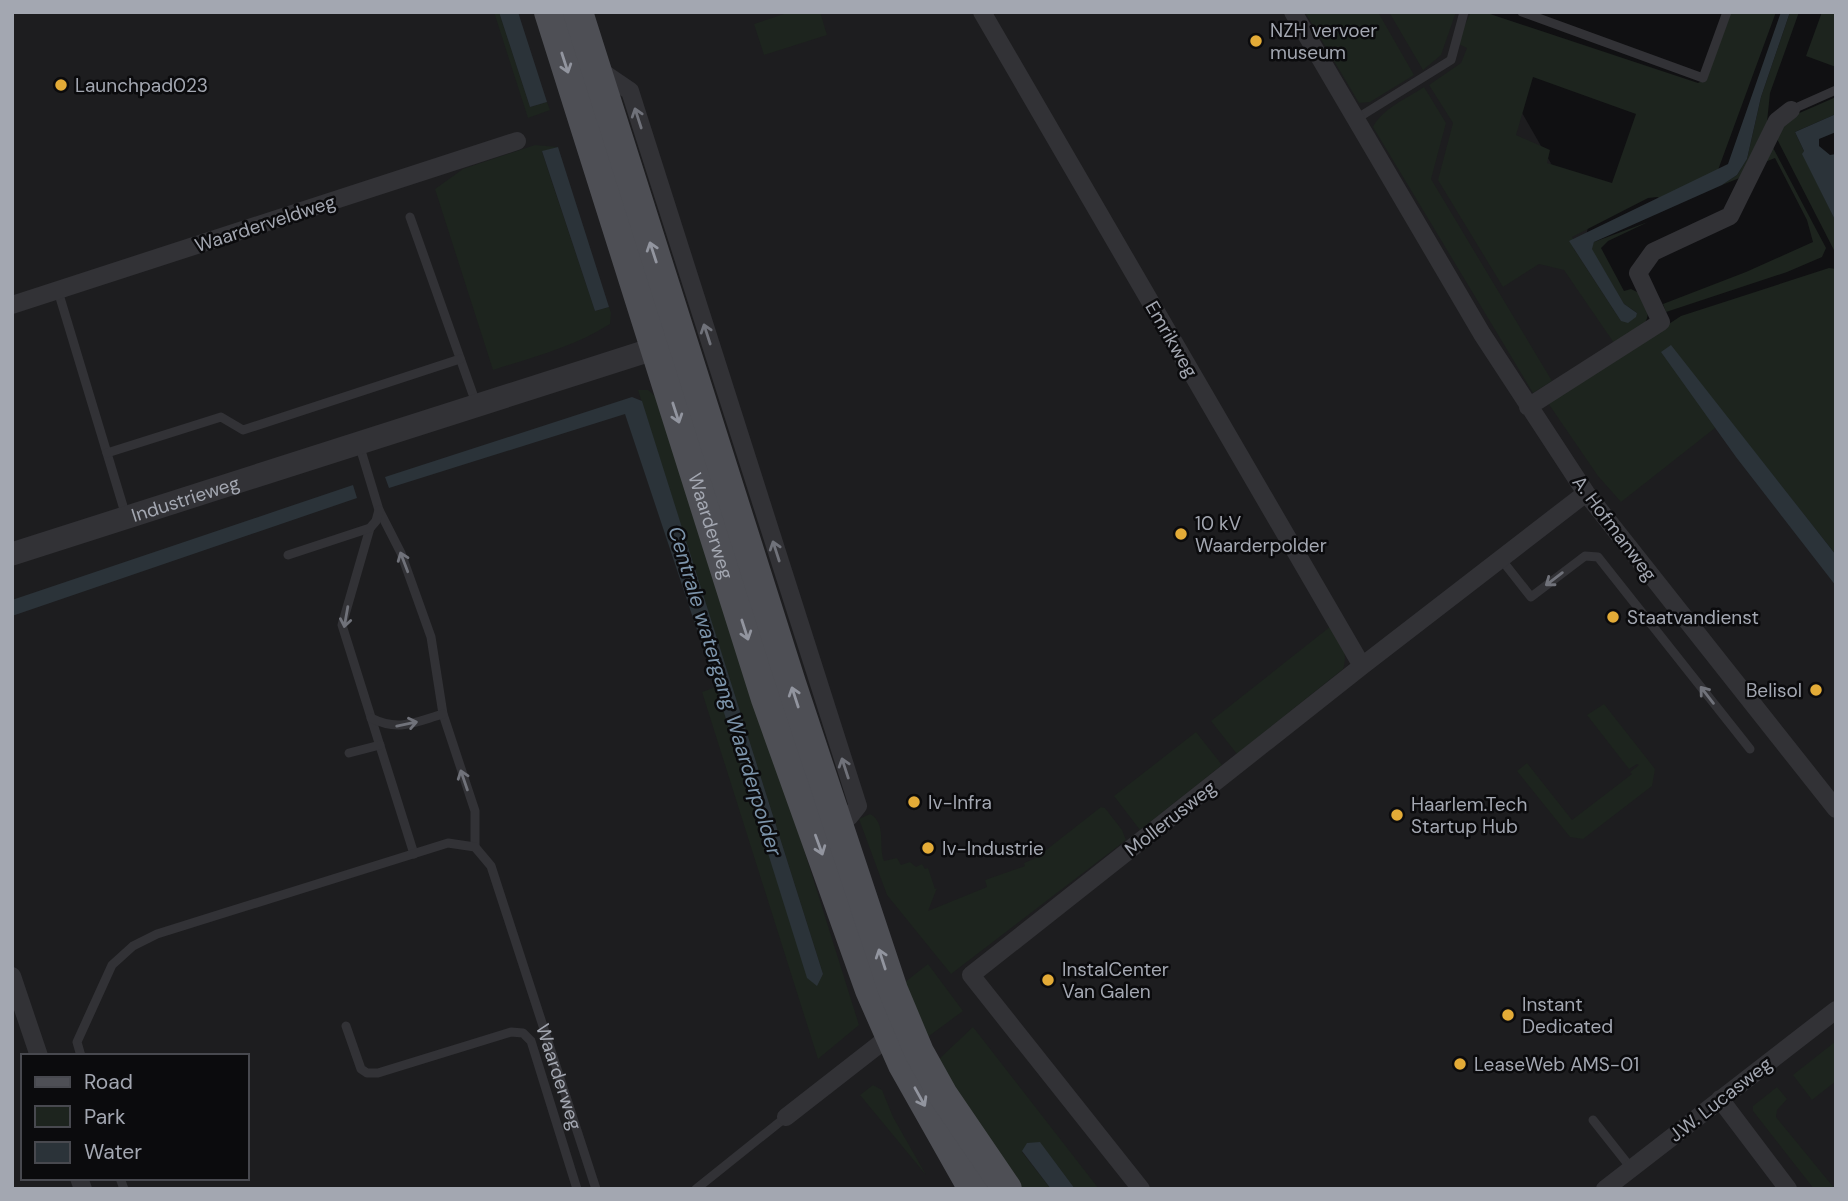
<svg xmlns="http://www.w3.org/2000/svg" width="1848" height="1201" viewBox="0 0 1848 1201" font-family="'DM Sans',sans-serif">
<rect width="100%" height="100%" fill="#101012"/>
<!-- built -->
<path fill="#1d1d1f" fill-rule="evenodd" d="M12,12H1463L1472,15L1474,29L1588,228L1583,247L1836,576V1189H12ZM23,1056H247V1178H23Z"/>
<!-- green -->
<path fill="#1d241e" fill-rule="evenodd" d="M494,12H499L530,107L547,102L550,110L528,118Z
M790,12H820L827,35L764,55L754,24Z
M1305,12H1378L1414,75L1370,102L1359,103Z
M1389,12H1456L1441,55L1423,70Z
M1471,12H1484L1698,83L1702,81L1730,12H1776L1718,170L1664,200L1657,197L1648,198L1572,237L1577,245L1574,249L1621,321L1637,313L1624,304L1591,249L1594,242L1648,222L1608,241L1601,248L1624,291L1631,289L1643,295C1657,326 1638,329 1614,343L1564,270L1539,264L1503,287L1438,180L1453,123L1429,85L1461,63L1467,48L1459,44L1463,29ZM1533,77L1636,114L1612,183L1547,163L1550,150L1516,135Z
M1790,12H1799L1770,93L1767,122L1742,177L1722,185L1737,175L1747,159L1761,97Z
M1822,12H1836V67L1806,56Z
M1424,87L1446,123L1431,179L1552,381L1533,393L1373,127C1383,108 1406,99 1424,87Z
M1836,97V114L1795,132L1804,151L1803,154L1836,222V254L1776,137L1788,118Z
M1771,144L1826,248L1822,257L1787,272L1666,312L1663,304L1746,272L1813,242L1807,220L1775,158L1762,163Z
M535,145L558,147L542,152L595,311L609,307L611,313L610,324C574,347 533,357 493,370L435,189L463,169Z
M1829,268L1836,269V555L1729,420L1715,428L1621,502L1598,476L1548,403L1681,316Z
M638,390H648L655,396L786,792L859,1025L818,1059L702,692L716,687L817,985L823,974Z
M1331,626C1340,641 1349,651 1343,669L1237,754L1211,721Z
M1604,704L1655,769L1652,786L1583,839L1570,837L1517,771L1527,763L1572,820L1632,774L1630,772L1639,765L1637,764L1629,769L1587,715Z
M1196,732L1222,765L1140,830L1114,796Z
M1101,807L1105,808L1122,830L1126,840L951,974L887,895L859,819L870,814C887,823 878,846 884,861L897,858L901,865L910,862L916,867L922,864L925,869L928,868L935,889L937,888L928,911L987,887L985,880L1025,866L1024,863L1036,858Z
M928,964L963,1011L925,1039L900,986Z
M973,1027L1099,1189H1075L1039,1142L1022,1152L1051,1189H1023L976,1127L938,1060Z
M1836,1041V1081L1812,1100L1793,1075Z
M873,1085L882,1090L893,1117L926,1175L860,1095Z
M1777,1087L1787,1099L1777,1110L1776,1117L1835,1189H1814L1753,1111V1106Z"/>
<!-- water -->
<path fill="#2b3339" d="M499,12H518L547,102L530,107Z
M1781,12H1790L1761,97L1747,159L1737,175L1722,185L1594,242L1592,249L1624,304L1637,313L1636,317L1628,323L1621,321L1569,241L1728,164Z
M1836,114V132L1819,139V146L1830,155L1836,154V222L1802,154L1804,151L1795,132Z
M558,147L609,307L595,311L542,151Z
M1671,345L1836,555V586L1736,457L1661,352Z
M632,397L642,401L823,974L817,986L807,978L716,687L625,414L389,488L385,477Z
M353,485L357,498L12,616V600Z
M1040,1142L1075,1189H1051L1022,1151L1027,1143Z"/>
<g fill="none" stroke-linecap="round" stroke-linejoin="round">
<!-- service -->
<g stroke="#323236" stroke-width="9">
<path d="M1522,12L1703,78L1727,12"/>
<path d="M1791,110L1836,90"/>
<path d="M1356,119L1451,60L1464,12"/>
<path d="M410,217L476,403"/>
<path d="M58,291L126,516"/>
<path d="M359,444L379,510L401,553L431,637L443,714L475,811V847"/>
<path d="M107,453L221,417L243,430L460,359"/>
<path d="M370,528L342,625L414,854"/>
<path d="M288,555L370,528L376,521L379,510"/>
<path d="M1501,559L1531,597L1585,556L1598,557L1750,749"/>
<path d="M371,718C399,732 415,722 443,714"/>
<path d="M349,753L380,745"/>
<path d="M346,1026L361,1069L367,1073H378L511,1032L523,1033L531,1041L577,1189"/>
<path id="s1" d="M81,1056L77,1042L112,965L133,946L157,934L448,843L475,847L491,866L596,1189"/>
<path d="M1593,1120L1631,1168"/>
<path d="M120,1178L124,1189"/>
<path d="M696,1189L786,1117"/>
</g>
<!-- minor -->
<path stroke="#323236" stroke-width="18" d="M982,12L1362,666
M1293,12L1482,334L1586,493L1836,809
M599,70L630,91L858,806L850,816L838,826
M12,305L517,141
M1528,407L1661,322L1638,273L1653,252L1730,216L1777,121L1791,110
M12,976L39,1056
M1720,1099L1788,1189
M786,1117L895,1032
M79,1178L83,1189
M1141,1189L971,975L1362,666L1586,493
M1605,1189L1836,1010"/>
<!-- tertiary -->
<path stroke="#323236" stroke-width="23" id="s2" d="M12,554L669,344"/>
<!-- primary -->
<g stroke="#4e4f55" stroke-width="30">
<path id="s3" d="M549,12L766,699L870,990L903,1065L973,1189"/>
<path d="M578,12L791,683L893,990L919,1052L943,1095L1007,1189"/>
</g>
</g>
<!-- one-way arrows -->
<defs><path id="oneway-shaft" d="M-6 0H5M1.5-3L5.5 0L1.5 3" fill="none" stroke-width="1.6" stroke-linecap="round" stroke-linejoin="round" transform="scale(1.75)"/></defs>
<g stroke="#92959f">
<use href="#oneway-shaft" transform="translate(565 63) rotate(72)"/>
<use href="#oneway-shaft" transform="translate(653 252) rotate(-108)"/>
<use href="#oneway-shaft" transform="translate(676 413) rotate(72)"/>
<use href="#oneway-shaft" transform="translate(745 630) rotate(72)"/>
<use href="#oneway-shaft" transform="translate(795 697) rotate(-108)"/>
<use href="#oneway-shaft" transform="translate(819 845) rotate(70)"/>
<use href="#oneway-shaft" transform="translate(882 959) rotate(-108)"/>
<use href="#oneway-shaft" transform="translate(920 1097) rotate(61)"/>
</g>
<g stroke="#70727a">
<use href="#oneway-shaft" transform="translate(638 118) rotate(-108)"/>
<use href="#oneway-shaft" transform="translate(707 334) rotate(-108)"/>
<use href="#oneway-shaft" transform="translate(776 551) rotate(-108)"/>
<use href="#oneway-shaft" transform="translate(404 562) rotate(-111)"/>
<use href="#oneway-shaft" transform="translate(1554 579) rotate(143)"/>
<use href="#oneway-shaft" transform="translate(346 617) rotate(100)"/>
<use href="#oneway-shaft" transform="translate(1707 695) rotate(-128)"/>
<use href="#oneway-shaft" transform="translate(407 724) rotate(-12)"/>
<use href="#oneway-shaft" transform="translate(845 768) rotate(-108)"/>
<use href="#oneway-shaft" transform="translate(464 780) rotate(-109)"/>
</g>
<!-- markers -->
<g fill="#e3ab37" stroke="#0b0b0d" stroke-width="2.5">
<circle cx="1256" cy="41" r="7"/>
<circle cx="61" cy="85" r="7"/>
<circle cx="1181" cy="534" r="7"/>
<circle cx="1613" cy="617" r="7"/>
<circle cx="1816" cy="690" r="7"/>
<circle cx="914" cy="802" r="7"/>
<circle cx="1397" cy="815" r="7"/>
<circle cx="928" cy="848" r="7"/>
<circle cx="1048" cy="980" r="7"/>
<circle cx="1508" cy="1015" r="7"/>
<circle cx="1460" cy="1064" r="7"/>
</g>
<g text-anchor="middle" stroke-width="5" stroke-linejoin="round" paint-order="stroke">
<!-- poi labels -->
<g font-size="19" fill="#a3a7b1" stroke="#0b0b0d" text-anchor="start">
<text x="1270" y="37">NZH vervoer<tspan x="1270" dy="22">museum</tspan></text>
<text x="75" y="92">Launchpad023</text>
<text x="1195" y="530">10 kV<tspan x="1195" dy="22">Waarderpolder</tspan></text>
<text x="1627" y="624">Staatvandienst</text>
<text x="1802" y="697" text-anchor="end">Belisol</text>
<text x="928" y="809">Iv-Infra</text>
<text x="1411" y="811">Haarlem.Tech<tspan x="1411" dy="22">Startup Hub</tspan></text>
<text x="942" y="855">Iv-Industrie</text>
<text x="1062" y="976">InstalCenter<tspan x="1062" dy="22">Van Galen</tspan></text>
<text x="1522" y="1011">Instant<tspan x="1522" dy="22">Dedicated</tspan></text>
<text x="1474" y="1071">LeaseWeb AMS-01</text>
</g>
<!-- street labels -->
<g font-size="19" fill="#a3a7b1" stroke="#0b0b0d">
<text transform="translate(265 223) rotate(-18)" y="7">Waarderveldweg</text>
<text transform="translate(1172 339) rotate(60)" y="7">Emrikweg</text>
<text dy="7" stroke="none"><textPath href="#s2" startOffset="182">Industrieweg</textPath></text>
<text dy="7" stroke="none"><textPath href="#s3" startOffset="539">Waarderweg</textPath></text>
<text transform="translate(1615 528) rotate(53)" y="7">A. Hofmanweg</text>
<text transform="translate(1170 818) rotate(-38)" y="7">Mollerusweg</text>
<text dy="7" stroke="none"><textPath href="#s1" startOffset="733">Waarderweg</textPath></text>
<text transform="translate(1720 1099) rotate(-38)" y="7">J.W. Lucasweg</text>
</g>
<!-- water labels -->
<g font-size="21" font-style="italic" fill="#7c94ab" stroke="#0b0b0d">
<text transform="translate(725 691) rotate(73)" y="7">Centrale watergang Waarderpolder</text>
</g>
</g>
<!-- border -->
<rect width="1848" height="1201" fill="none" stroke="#a3a7b1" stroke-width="28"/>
<!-- legend -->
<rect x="21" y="1054" width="228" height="126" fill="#0b0b0d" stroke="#48494f" stroke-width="2"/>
<rect x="35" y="1077" width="35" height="10" fill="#4e4f55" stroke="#48494f" stroke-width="2"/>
<text x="84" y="1089" font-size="21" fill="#a3a7b1">Road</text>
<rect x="35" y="1106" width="35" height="21" fill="#1d241e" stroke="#48494f" stroke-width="2"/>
<text x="84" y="1124" font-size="21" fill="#a3a7b1">Park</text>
<rect x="35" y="1142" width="35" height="21" fill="#2b3339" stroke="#48494f" stroke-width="2"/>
<text x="84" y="1159" font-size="21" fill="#a3a7b1">Water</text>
</svg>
